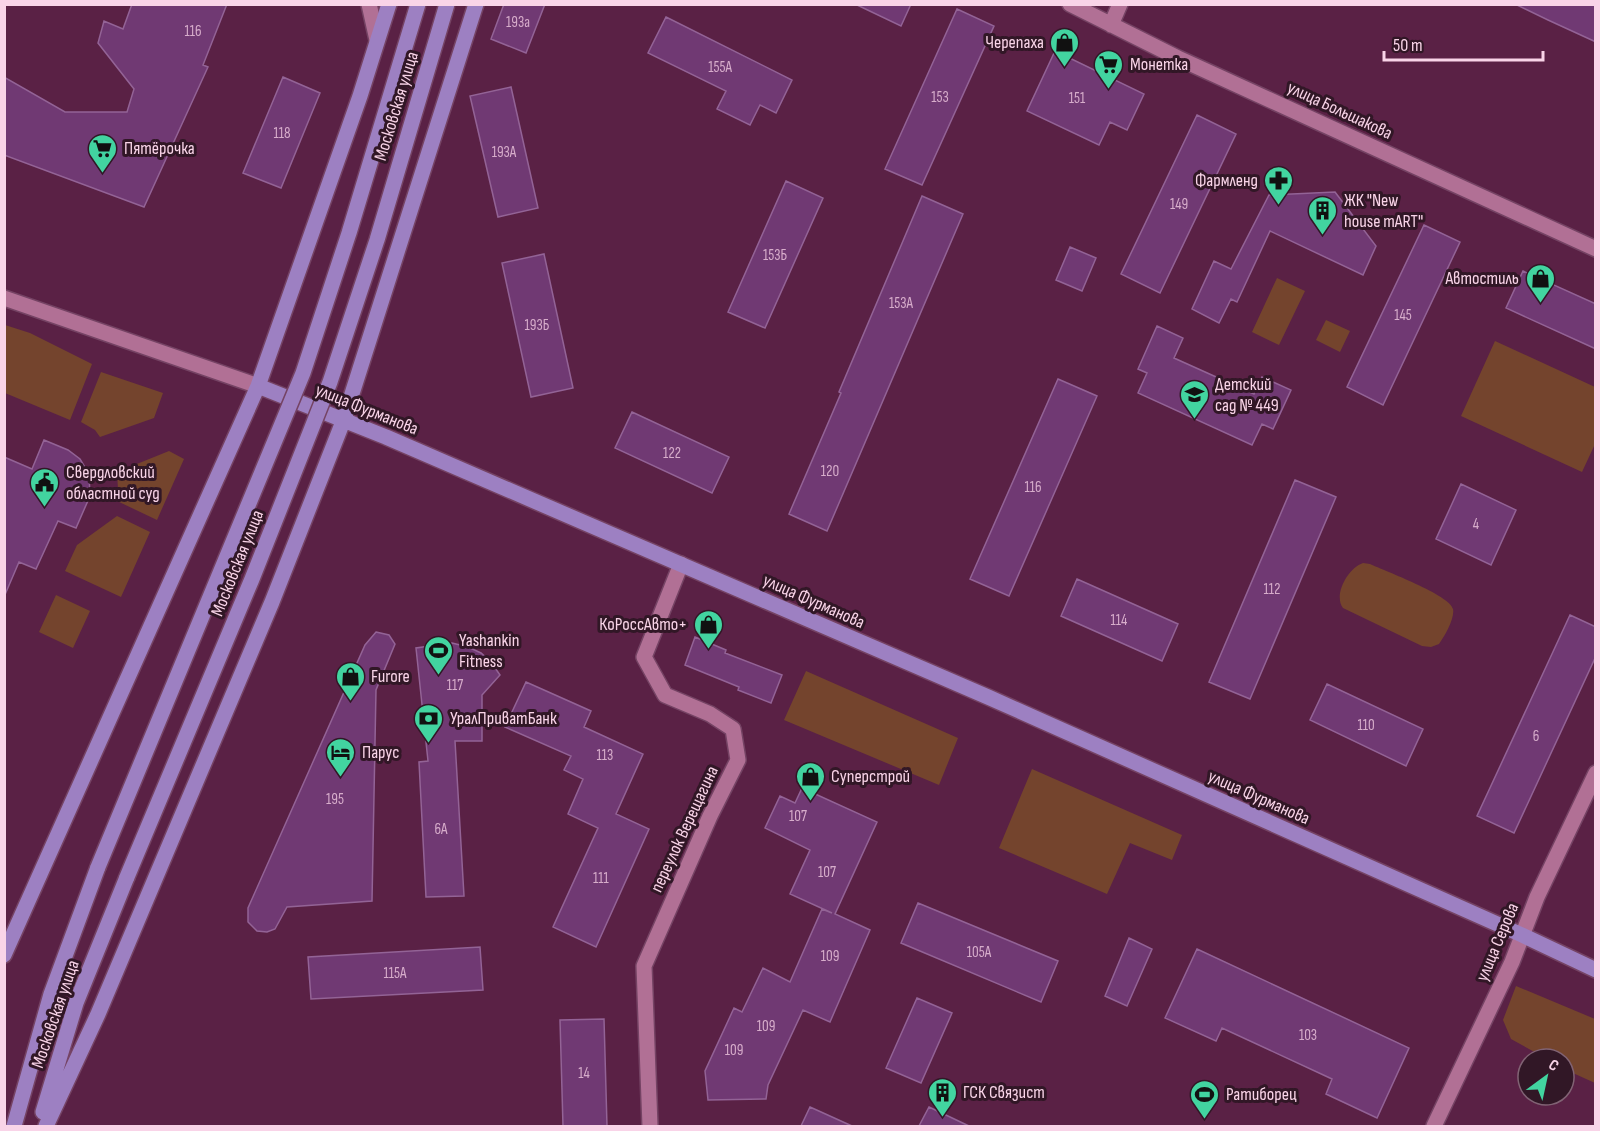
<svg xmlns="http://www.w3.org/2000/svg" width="1600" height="1131" viewBox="0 0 1600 1131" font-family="'Sofia Sans Condensed',sans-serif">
<rect width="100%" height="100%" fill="#5a2145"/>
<!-- green -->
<path fill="#74442d" d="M1277,278L1305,291L1279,345L1252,332Z
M1326,320L1350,331L1340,352L1316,340Z
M5,325L30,333L92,364L70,420L5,393Z
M1495,341L1595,387V444L1582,472L1461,416Z
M101,372L163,393L154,418L100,437L95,430L81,422Z
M169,451L184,459L157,520L115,500L118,489L117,472Z
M117,516L150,532L121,597L65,571L77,545Z
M1363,563L1370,564C1385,571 1450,595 1453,609C1455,618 1445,636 1439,644L1431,647L1422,646L1343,608C1333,595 1348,568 1363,563Z
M56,595L90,611L73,648L39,632Z
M806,671L958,738L939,785L784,720Z
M1032,769L1182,835L1172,860L1130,843L1107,894L999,848Z
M1516,986L1595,1019V1083L1564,1069V1059H1547L1511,1039L1503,1020Z"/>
<!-- building -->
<path fill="#703973" stroke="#936396" stroke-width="1.5" d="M132,4H227L203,65L208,67L144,207L4,155V77L65,112H127L134,89L98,43L104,21L123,29Z
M504,4H545L526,53L491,39Z
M855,4H911L901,26Z
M1515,4H1596V42L1548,20Z
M957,9L994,26L922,185L885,169Z
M666,17L792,80L776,113L760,105L750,125L717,109L726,91L648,53Z
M1055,51L1144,94L1127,130L1110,122L1099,145L1027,111Z
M283,77L320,93L281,188L243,173Z
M511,87L538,208L498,217L470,96Z
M1197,115L1236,134L1160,293L1121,274Z
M786,181L823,198L765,328L728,312Z
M1335,192L1376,246L1363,275L1270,231L1237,302L1231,299L1219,323L1192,309L1214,261L1231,269L1269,195Z
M922,196L963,214L827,531L789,514L841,393L839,392Z
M1424,225L1460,242L1383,405L1347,387Z
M1070,247L1096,258L1082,291L1056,280Z
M544,254L573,388L531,397L502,263Z
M1523,271L1596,304V349L1506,308Z
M1157,326L1183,338L1174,358L1254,394L1262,377L1291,390L1273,429L1262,424L1252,445L1138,393L1147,373L1138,369Z
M1058,379L1097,396L1009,596L970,579Z
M632,412L729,457L712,493L615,448Z
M44,440L68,450L80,459L89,474L90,496L76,528L58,521L36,569L19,562L4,597V457L32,469Z
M1295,480L1336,497L1250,699L1209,682Z
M1461,484L1516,510L1491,565L1436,539Z
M1077,579L1178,624L1162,661L1061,616Z
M1570,615L1596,627V656L1514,833L1477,816Z
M376,632L389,635L395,644L376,690L372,901L287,907L275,929L267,932L257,931L248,922V908L365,645Z
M695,637L726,650L725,653L782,675L771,703L738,690L739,687L685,665Z
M452,643L468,647L481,653L491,662L500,675L482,695V741H455L464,896L426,897L419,762L428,761L416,648Z
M526,682L591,711L584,727L643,754L616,814L649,829L596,947L553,927L598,828L568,814L583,779L564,770L571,756L505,727Z
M1327,684L1423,729L1406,766L1310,720Z
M802,788L877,822L835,914L870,930L830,1022L803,1010L768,1085L766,1099L708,1100L705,1071L734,1008L742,1012L763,968L790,982L822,909L832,913L790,894L810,850L765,828L780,796L795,803Z
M918,903L1058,961L1041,1002L901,943Z
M1129,938L1152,949L1127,1006L1105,996Z
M480,947L483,990L311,999L308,957Z
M1197,949L1409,1048L1377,1118L1326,1094L1332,1079L1222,1028L1216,1041L1165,1018Z
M917,998L952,1013L921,1083L886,1068Z
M604,1019L607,1126H563L560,1020Z
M810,1107L852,1126H801Z
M929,1107L969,1126H919Z"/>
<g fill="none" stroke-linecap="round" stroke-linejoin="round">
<defs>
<path id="minor" d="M650,1126L644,966L710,816L738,760L733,729L710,714L665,695L644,657L681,564"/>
<path id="tertiary" d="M369,4L377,40
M1070,4L1178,58L1596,249
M1111,25L1120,4
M4,298L258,386
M1434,1126L1512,962L1537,897L1596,773"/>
<path id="primary" d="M258,386L386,437L988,697L1522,935L1596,970
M4,955L258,386L360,96L389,4
M43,1112L76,1003L127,877
M14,1126L51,994L98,867
M46,1126L98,1014L272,602L344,419L476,4"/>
</defs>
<!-- minor casing -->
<use href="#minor" stroke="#754364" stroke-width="18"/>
<!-- tertiary casing -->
<use href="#tertiary" stroke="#754364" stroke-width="18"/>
<!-- primary casing -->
<use href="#primary" stroke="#754364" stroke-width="18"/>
<!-- minor -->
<use href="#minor" stroke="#b17095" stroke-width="15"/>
<!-- tertiary -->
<use href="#tertiary" stroke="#b17095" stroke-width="15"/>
<!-- primary -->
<use href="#primary" stroke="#9d80c2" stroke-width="15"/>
<defs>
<path id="primary-bridge" d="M98,867L303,373L349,233L418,4
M127,877L252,579L330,382L377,240L447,4"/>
</defs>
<!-- primary-bridge casing -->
<use href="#primary-bridge" stroke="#754364" stroke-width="18" stroke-linecap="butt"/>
<!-- primary-bridge -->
<use href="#primary-bridge" stroke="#9d80c2" stroke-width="15"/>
</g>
<!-- icons -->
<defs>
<symbol id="shop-pin" viewBox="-11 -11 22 30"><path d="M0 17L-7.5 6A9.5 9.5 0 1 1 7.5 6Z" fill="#42d4a0" stroke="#311726"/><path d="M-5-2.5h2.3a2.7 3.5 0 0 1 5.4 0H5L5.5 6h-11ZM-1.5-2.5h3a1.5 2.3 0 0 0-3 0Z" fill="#111"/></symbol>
<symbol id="supermarket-pin" viewBox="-11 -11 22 30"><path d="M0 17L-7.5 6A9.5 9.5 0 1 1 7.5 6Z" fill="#42d4a0" stroke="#311726"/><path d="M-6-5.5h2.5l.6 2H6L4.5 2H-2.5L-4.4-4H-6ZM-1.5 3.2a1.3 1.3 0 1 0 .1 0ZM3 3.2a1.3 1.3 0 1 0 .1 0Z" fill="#111"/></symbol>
<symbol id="pharmacy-pin" viewBox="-11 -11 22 30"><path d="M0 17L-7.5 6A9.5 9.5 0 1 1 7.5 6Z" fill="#42d4a0" stroke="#311726"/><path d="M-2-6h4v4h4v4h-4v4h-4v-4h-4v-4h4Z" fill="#111"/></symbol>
<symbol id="building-pin" viewBox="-11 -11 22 30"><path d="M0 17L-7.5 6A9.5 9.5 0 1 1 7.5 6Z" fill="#42d4a0" stroke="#311726"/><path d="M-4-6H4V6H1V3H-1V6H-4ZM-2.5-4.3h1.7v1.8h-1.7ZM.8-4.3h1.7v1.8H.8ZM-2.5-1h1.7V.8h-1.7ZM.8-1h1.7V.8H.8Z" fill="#111"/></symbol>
<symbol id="school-pin" viewBox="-11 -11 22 30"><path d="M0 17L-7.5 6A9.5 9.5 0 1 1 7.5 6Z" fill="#42d4a0" stroke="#311726"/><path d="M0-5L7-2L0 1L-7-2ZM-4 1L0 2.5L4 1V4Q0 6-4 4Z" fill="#111"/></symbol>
<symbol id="civic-pin" viewBox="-11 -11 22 30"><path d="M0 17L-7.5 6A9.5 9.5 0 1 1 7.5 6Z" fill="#42d4a0" stroke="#311726"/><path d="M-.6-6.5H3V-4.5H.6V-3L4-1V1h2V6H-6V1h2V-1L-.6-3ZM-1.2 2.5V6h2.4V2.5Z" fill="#111"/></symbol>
<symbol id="stadium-pin" viewBox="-11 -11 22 30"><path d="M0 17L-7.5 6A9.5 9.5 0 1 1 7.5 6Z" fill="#42d4a0" stroke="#311726"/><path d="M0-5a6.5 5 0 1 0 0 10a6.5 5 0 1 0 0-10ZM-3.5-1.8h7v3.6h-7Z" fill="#111"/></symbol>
<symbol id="bank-pin" viewBox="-11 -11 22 30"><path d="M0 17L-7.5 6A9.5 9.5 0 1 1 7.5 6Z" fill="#42d4a0" stroke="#311726"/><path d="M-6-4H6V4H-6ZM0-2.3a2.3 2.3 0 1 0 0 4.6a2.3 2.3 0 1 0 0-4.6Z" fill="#111"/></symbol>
<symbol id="hotel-pin" viewBox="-11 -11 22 30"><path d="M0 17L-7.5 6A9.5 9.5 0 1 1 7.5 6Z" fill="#42d4a0" stroke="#311726"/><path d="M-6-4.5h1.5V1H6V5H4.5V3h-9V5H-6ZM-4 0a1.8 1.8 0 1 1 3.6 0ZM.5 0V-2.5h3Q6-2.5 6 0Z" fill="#111"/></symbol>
</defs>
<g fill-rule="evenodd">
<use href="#shop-pin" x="1048" y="26" width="33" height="45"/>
<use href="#supermarket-pin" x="1092" y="48" width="33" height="45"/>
<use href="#supermarket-pin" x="86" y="132" width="33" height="45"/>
<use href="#pharmacy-pin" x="1262" y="164" width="33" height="45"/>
<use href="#building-pin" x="1306" y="194" width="33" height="45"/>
<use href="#shop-pin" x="1524" y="262" width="33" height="45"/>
<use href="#school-pin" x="1178" y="378" width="33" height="45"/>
<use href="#civic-pin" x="28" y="466" width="33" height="45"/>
<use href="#shop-pin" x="692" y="608" width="33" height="45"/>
<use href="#stadium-pin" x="422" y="634" width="33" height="45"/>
<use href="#shop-pin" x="334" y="660" width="33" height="45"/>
<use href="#bank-pin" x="412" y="702" width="33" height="45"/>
<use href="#hotel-pin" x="324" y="736" width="33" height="45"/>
<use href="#shop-pin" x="794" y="760" width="33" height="45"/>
<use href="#building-pin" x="926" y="1076" width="33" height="45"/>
<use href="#stadium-pin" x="1188" y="1078" width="33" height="45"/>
</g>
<g text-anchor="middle" stroke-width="6" stroke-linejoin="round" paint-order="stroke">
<!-- number labels -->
<g font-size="15" fill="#d7adcb">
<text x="518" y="27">193a</text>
<text x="193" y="36">116</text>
<text x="720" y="72">155А</text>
<text x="940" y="102">153</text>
<text x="1077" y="103">151</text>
<text x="282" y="138">118</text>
<text x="504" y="157">193А</text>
<text x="1179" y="209">149</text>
<text x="775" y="260">153Б</text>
<text x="901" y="308">153А</text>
<text x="1403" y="320">145</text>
<text x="537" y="330">193Б</text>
<text x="672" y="458">122</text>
<text x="830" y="476">120</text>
<text x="1033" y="492">116</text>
<text x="1476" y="529">4</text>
<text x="1272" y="594">112</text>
<text x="1119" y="625">114</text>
<text x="455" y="690">117</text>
<text x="1366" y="730">110</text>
<text x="1536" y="741">6</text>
<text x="605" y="760">113</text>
<text x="335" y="804">195</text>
<text x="798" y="821">107</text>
<text x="441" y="834">6А</text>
<text x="827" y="877">107</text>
<text x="601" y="883">111</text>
<text x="979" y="957">105А</text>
<text x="830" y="961">109</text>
<text x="395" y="978">115А</text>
<text x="766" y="1031">109</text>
<text x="1308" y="1040">103</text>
<text x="734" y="1055">109</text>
<text x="584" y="1078">14</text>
</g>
<!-- poi labels -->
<g font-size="18" fill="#f9d4e8" stroke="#311726" text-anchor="start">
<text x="1044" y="48" text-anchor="end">Черепаха</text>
<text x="1130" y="70">Монетка</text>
<text x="124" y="154">Пятёрочка</text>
<text x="1258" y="186" text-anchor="end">Фармленд</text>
<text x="1344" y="206">ЖК "New<tspan x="1344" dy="21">house mART"</tspan></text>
<text x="1519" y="284" text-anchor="end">Автостиль</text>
<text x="1215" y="390">Детский<tspan x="1215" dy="21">сад № 449</tspan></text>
<text x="66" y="478">Свердловский<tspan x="66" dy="21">областной суд</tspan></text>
<text x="687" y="630" text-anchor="end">КоРоссАвто+</text>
<text x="459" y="646">Yashankin<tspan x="459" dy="21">Fitness</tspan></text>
<text x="371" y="682">Furore</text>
<text x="450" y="724">УралПриватБанк</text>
<text x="362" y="758">Парус</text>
<text x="831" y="782">Суперстрой</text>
<text x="963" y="1098">ГСК Связист</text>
<text x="1226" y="1100">Ратиборец</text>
</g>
<!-- street labels -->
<g font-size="18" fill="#f9d4e8" stroke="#311726">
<text transform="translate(396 106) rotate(-73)" y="6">Московская улица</text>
<text transform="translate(1340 110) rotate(25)" y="6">улица Большакова</text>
<text transform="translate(367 409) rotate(22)" y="6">улица Фурманова</text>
<text transform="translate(237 563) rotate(-68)" y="6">Московская улица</text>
<text transform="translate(814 601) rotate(24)" y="6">улица Фурманова</text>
<text transform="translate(1259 797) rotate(24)" y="6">улица Фурманова</text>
<text transform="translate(684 829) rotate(-65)" y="6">переулок Верещагина</text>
<text transform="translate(1497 942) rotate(-67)" y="6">улица Серова</text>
<text transform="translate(55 1014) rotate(-71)" y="6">Московская улица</text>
</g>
</g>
<!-- border -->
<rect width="1600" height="1131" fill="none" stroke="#f9d4e8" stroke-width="12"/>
<!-- north arrow -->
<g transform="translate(1546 1077) rotate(33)"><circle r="28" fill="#311726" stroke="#816374" stroke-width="1.5"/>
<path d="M0-4.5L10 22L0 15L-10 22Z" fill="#42d4a0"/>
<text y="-9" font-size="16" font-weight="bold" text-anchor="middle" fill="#f9d4e8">С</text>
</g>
<!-- scale -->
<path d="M1384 51v9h159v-9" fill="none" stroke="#f9d4e8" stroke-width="3"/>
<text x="1393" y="51" font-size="18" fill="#f9d4e8" stroke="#311726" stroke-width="4.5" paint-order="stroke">50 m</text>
</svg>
